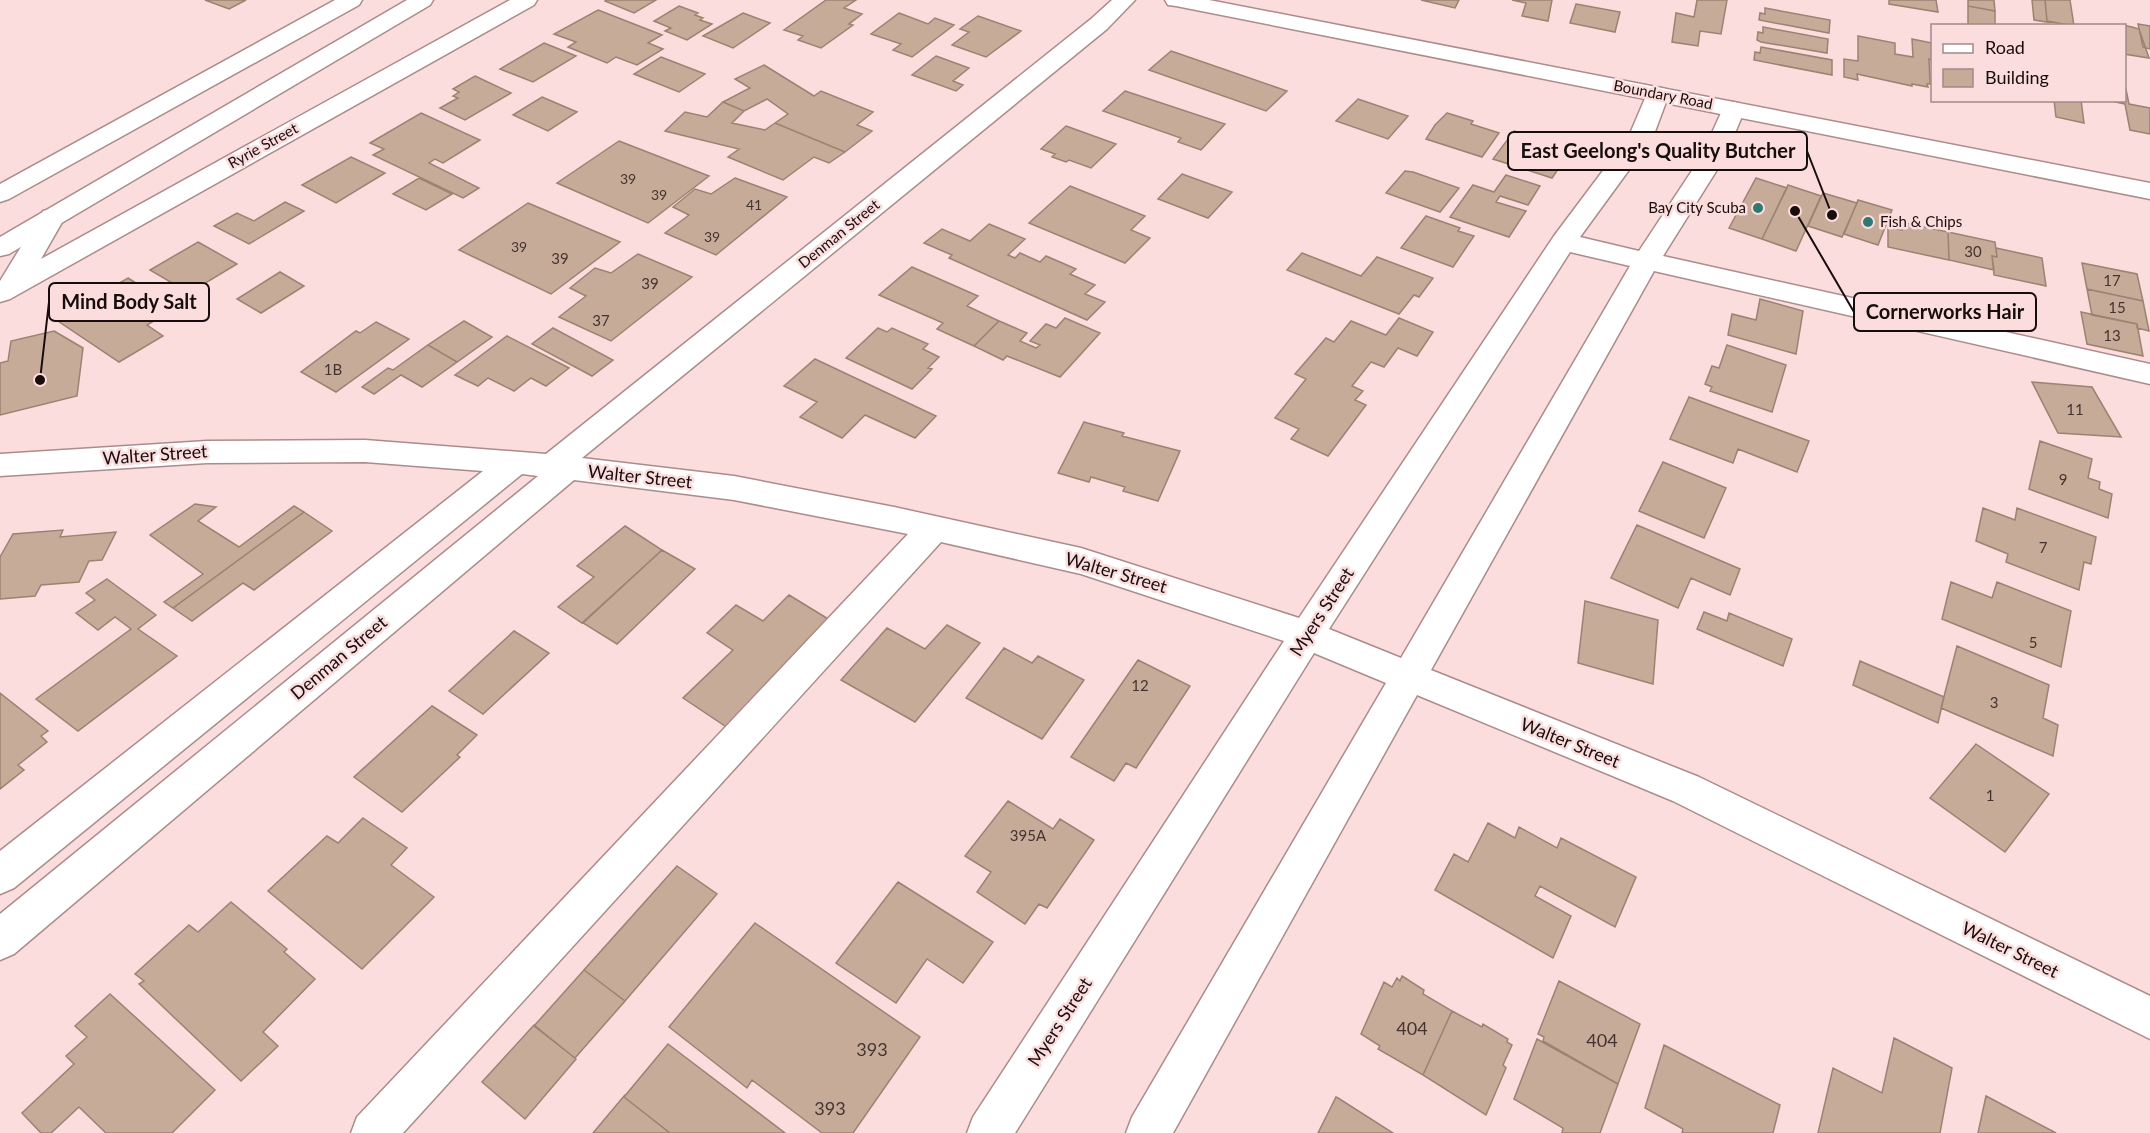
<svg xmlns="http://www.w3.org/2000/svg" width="2150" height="1133" viewBox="0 0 2150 1133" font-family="Lato,sans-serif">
<rect width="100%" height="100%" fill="#fadddc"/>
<!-- building -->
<path fill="#c6ab99" stroke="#9c8271" stroke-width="1.5" d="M205,0H246L229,9Z
M606,0H656L634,13L605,1Z
M826,0H856L844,8L862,14L849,24L853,25L821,48L798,40L803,36L784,30Z
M1421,0H1459L1455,8Z
M1512,0H1552L1548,21L1522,16L1526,3Z
M1697,0H1727L1721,34L1700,31L1698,46L1672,42L1676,13L1694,17Z
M1889,0H1936L1938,12L1889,4Z
M1968,0H1994L1995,11L1968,6Z
M2032,0H2045L2047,22L2034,20Z
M2045,0H2070L2074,26L2047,21Z
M1576,4L1620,12L1615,32L1570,23Z
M679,6L698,13L695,15L703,18L700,20L712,24L687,40L665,31L671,28L654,21Z
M1968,6L1995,11V26H1968Z
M1765,8L1830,20L1829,33L1759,20L1760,13L1765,14Z
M598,10L662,35L648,43L663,49L637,65L616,57L607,63L568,47L576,42L554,34Z
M743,13L770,23L733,48L703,36Z
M899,13L928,24L935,18L954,25L912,57L893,50L901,44L871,34Z
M978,16L1021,31L986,57L952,45L969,32L960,29Z
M2138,24L2150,26V49L2143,47Z
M2122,25L2132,27L2139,29L2149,58L2124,54V26H2118Z
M1763,27L1828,39L1827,53L1761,42L1757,40L1758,32L1763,33Z
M1858,36L1895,43V54L1913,57L1912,39L1932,43V60L1929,59L1930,84H1927L1928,87L1912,84V86L1857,74L1858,80L1844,77V59L1858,61Z
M544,43L576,56L533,82L500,69Z
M1761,47L1832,60V75L1754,60L1755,52L1760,53Z
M1171,51L1287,91L1266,111L1149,70Z
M936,56L969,68L953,81L963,85L956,91L912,75Z
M661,57L705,74L679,92L634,74Z
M764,65L814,96L821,91L873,112L857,125L872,131L845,152L775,123L788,114L767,99L744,111L723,102L750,88L735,79Z
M475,76L511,93L465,120L440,108L458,98L453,96L459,92L453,89Z
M2124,80L2129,104L2150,108V134L2130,130L2125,104L2106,100H2124Z
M1125,91L1225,124L1201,150L1178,142L1181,138L1103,111Z
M542,97L577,112L548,131L513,115Z
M1358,99L1408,116L1388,139L1336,121Z
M2054,100H2081L2084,123L2056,117Z
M723,102L744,111L732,123L765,130L775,123L845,152L829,163L814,157L783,180L728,157L739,149L665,131L685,112L707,117Z
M421,113L480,140L443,163L435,159L429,163L479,188L463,198L373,155L384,149L370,143Z
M1447,113L1473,121L1471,124L1499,133L1482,157L1426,139L1435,125Z
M1066,126L1116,144L1091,168L1069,160L1066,162L1052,157L1055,154L1041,149Z
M1514,131L1543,140L1538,146L1546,148L1543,152L1565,159L1552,178L1493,159Z
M619,141L709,176L648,223L557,183Z
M351,157L385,173L336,203L302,185Z
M1405,171L1413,172L1459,188L1440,212L1386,193Z
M1182,174L1232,192L1208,218L1158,199Z
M1506,175L1540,186L1528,205L1500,196L1496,202L1526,211L1509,237L1450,217L1473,185L1494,192Z
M419,178L452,194L426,210L393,194Z
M735,178L787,197L716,255L665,233L689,215L673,207L695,189L711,194Z
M1756,178L1787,188L1762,239L1729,228Z
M1788,185L1821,196L1796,251L1762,239Z
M1070,186L1145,216L1131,230L1150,238L1125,263L1029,223Z
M1823,193L1857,203L1842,237L1808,226Z
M1858,200L1892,210L1878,245L1844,234Z
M285,202L304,211L249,244L214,226L237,213L254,221Z
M528,203L620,242L551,294L459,250Z
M1426,216L1460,228L1458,231L1474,236L1453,267L1401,248Z
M1901,222L1948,232L1949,260L1888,247V227L1902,230Z
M989,224L1025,239L1008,255L1015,258L1020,253L1040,262L1046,256L1076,269L1070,274L1095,285L1085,294L1105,302L1087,320L949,258L952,255L924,243L942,229L970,241Z
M1948,232L1995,242L1997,257L1992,256L1994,270L1949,260Z
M198,242L237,264L189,293L150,270Z
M1996,248L2042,258L2046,286L1994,275L1992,256L1997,257Z
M1302,253L1361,276L1377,257L1433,278L1419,297L1414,295L1399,314L1287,270Z
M638,254L692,277L611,341L559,317L586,296L570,288L595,268L611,273Z
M2082,263L2137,274L2143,301L2087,289Z
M912,267L978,296L967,306L999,321L974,346L937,329L943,323L879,295Z
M280,272L304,286L261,313L237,299Z
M128,278L175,308L147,325L163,336L119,362L55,319Z
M2087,289L2143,301L2149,331L2137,328V324L2092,315Z
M1760,299L1803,311L1796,354L1728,335L1732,314L1756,320Z
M2081,312L2137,324L2143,356L2087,344Z
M1065,318L1100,333L1060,377L1007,356L1003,360L974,346L999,321L1027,333L1020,341L1036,348L1040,345L1030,341L1046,324L1056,328Z
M1399,318L1433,332L1417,356L1398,348L1384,367L1371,362L1352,386L1363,391L1355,400L1366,405L1328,456L1291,439L1299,429L1275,418L1306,379L1295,374L1326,338L1334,342L1351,321L1386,335Z
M464,321L492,337L457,362L428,345Z
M376,322L409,339L336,392L301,372L356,331L360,333Z
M553,328L613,360L592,376L532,344Z
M878,328L887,332L892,328L928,344L923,349L939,357L928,368L932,369L912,389L846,358Z
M54,331L83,348L77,396L0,415V363L8,361L11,341Z
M507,336L569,368L546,386L531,378L514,391L488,378L478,386L455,375Z
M428,345L457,362L422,387L401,375L374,394L362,387L388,368L393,370Z
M1727,345L1786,365L1772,412L1710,391L1712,387L1705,384L1712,366L1719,368Z
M815,359L936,416L915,438L865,415L842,438L800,417L817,402L784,386Z
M2032,382L2092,387L2121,437L2058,433Z
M1689,397L1809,441L1797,472L1738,449L1733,463L1670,439Z
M1084,422L1124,433L1122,436L1180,451L1158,501L1123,491L1125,487L1091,477L1089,482L1058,473Z
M2040,441L2092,459L2088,478L2100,482L2099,489L2112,494L2108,518L2029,489Z
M1663,462L1726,488L1704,538L1639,511Z
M195,504L216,507L198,521L239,547L294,506L304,512L173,608L164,602L203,574L150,535Z
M1983,508L2015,520L2017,508L2096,537L2091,564L2084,562L2079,590L2006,562L2008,554L1976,541Z
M304,512L332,531L254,590L243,583L192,621L173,608Z
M1637,525L1740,569L1730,595L1691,578L1678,608L1611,578Z
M625,526L662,550L582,623L558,607L594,577L577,566Z
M63,530L60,537L116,532L102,560L89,561L79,582L41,585L35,596L0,599V557L13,534Z
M662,550L695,569L617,644L583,623Z
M107,579L156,615L138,629L177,656L78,731L36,699L131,629L115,617L98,630L76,613L95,600L86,593Z
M1951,582L1992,598L1997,582L2071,611L2061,667L1942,619Z
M789,595L838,625L734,732L683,698L733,650L707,633L736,605L763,621Z
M1585,601L1658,620L1653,684L1578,663Z
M1704,612L1727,621L1729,613L1792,639L1783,666L1697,629Z
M947,625L980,643L915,722L841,680L887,628L925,649Z
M514,631L549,653L483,714L449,691Z
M1957,646L2049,685L2043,718L2058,725L2053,756L1941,708Z
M1004,648L1032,663L1038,656L1084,680L1042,739L966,698Z
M1138,660L1190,686L1136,768L1126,763L1114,781L1071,757Z
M1860,661L1944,697L1938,723L1853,685Z
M0,693L48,731L41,736L47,742L18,765L24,770L0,789Z
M432,706L477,735L457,755L460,757L402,812L354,777Z
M1976,744L2049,794L2005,852L1930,798Z
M1008,801L1053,829L1060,819L1094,840L1047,908L1039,904L1025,924L977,892L991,872L965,856Z
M363,818L407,848L391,865L434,897L362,969L268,891L327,836L338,843Z
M1488,823L1515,838L1519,827L1557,848L1561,838L1636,877L1615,927L1540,886L1535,896L1571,916L1553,958L1435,890L1454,854L1468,862Z
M677,866L717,894L625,1001L584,970Z
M898,882L993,942L963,983L927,959L896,1003L836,963Z
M231,902L287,949L284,952L315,979L263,1032L278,1046L241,1081L139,984L144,981L135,974L189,925L198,932Z
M755,923L920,1037L853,1133H822L752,1080L747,1088L669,1027Z
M584,970L625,1001L575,1058L534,1026Z
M1402,976L1424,990L1423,994L1452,1011L1423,1075L1378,1049L1380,1046L1361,1034L1384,982L1392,987L1397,978L1400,981Z
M1559,981L1640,1024L1618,1084L1543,1041L1544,1037L1538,1034Z
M110,994L215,1090L172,1133H106L79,1107L51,1133H41L22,1113L74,1064L66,1056L87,1037L75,1026Z
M1452,1011L1482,1027L1483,1024L1508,1039L1507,1042L1512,1045L1503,1065L1506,1068L1486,1115L1423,1075Z
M534,1025L576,1059L525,1119L482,1082Z
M1894,1038L1952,1068L1940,1133H1818L1833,1068L1882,1093Z
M1537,1039L1618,1084L1600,1133H1562L1563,1128L1514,1099Z
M668,1044L785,1133H670L624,1097Z
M1664,1045L1780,1105L1773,1133H1682L1683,1129L1645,1108Z
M624,1096V1097L670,1133H593Z
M1986,1096L2056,1133H1978Z
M1336,1097L1338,1098L1393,1133H1318Z"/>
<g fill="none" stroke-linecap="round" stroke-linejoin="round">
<defs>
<path id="minor" d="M510,0H537L534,5L10,299L0,302V281L43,211L52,209L61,211L65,217L41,259Z
M1112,0H1135L1107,29L582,458L734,476L894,507L1081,548L1299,618L1554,236L1629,136L1649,89L1657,87L1665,89L1669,94L1653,137L1580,237L1639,251L1701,157L1725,104L1733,102L1741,104L1745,109L1725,157L1663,256L2150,364V384L1654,271L1431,670L1699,777L2150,996V1039L1673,801L1417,695L1173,1133H1126L1132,1117L1386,683L1314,653L1015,1133H967L973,1117L1284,641L1081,574L941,542L403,1133H351L357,1117L908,534L734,500L574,480L14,954L0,960V914L538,476L522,474L14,888L0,894V851L483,471L365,462L207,463L0,476V454L207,441L365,440L546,454L1091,19ZM1570,252L1630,266L1401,658L1329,629Z"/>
<path id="major" d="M335,0H362L359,5L9,199L0,202V184Z
M407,0H433L430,5L9,254L0,256V237Z
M1165,0H1209L2150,183V199L1176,6L1168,5Z"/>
</defs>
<!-- minor casing -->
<use href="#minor" stroke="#ad8b8b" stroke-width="3"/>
<!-- major casing -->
<use href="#major" stroke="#ad8b8b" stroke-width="3"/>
<!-- minor -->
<use href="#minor" fill="#fff" fill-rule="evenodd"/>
<!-- major -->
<use href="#major" fill="#fff" fill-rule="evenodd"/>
</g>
<!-- markers -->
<g fill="#2f7876" stroke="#fadddc" stroke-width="2">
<circle cx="1758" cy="208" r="6"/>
<circle cx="1868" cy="222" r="6"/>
</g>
<g text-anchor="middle" stroke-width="5" stroke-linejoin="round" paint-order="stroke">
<!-- far-number labels -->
<g font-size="14" fill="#443430">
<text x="628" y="184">39</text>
<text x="659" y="200">39</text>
<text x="754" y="210">41</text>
<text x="712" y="242">39</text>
<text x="519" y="252">39</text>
</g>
<!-- far-street labels -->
<g font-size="15" fill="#180d0d" stroke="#fadddc">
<text transform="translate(1663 95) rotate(11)" y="5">Boundary Road</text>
<text transform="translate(263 146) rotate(-29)" y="5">Ryrie Street</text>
<text transform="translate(839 234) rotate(-39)" y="5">Denman Street</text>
</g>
<!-- far-poi labels -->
<g font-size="15" fill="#180d0d" stroke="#fadddc" text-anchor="end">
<text x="1746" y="213">Bay City Scuba</text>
<text x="1880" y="227" text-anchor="start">Fish &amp; Chips</text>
</g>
<!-- number labels -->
<g font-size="15" fill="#443430">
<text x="1973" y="257">30</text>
<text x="560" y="264">39</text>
<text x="2112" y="286">17</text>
<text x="650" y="289">39</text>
<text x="2117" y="313">15</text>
<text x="601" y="326">37</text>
<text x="2112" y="341">13</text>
<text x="333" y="375">1B</text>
<text x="2075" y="415">11</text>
<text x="2063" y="485">9</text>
<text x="2043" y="553">7</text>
<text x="2033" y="648">5</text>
<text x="1140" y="691">12</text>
<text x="1994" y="708">3</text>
<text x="1990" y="801">1</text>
<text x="1028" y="841">395A</text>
</g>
<!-- street labels -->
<g font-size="18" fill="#180d0d" stroke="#fadddc">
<text transform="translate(155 455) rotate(-4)" y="6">Walter Street</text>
<text transform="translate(640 477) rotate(6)" y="6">Walter Street</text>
<text transform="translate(1116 573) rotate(16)" y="6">Walter Street</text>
<text transform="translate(1322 612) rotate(-57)" y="6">Myers Street</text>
<text transform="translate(339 658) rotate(-40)" y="6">Denman Street</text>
<text transform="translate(1570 743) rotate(22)" y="6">Walter Street</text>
<text transform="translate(2010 950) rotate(26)" y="6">Walter Street</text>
<text transform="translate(1060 1022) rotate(-57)" y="6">Myers Street</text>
</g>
<!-- near-number labels -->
<g font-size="18" fill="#443430">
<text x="1412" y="1035">404</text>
<text x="1602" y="1047">404</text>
<text x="872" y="1056">393</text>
<text x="830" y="1115">393</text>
</g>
</g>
<!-- callouts -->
<path fill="none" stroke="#180d0d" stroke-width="2" d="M1832 215L1807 151M40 380L49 302M1795 211L1854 312"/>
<g fill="#180d0d" stroke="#fadddc" stroke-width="2">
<circle cx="1832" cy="215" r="6"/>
<circle cx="40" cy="380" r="6"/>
<circle cx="1795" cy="211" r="6"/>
</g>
<g fill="#fadddc" stroke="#180d0d" stroke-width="2">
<rect x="1508" y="132" width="299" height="38" rx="6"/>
<rect x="49" y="283" width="160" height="38" rx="6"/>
<rect x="1854" y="293" width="182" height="38" rx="6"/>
</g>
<g font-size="20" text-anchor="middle" font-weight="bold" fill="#180d0d">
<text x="1658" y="158">East Geelong's Quality Butcher</text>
<text x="129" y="309">Mind Body Salt</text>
<text x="1945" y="319">Cornerworks Hair</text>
</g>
<!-- legend -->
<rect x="1931" y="24" width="195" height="78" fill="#fadddc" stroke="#a08a89" stroke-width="1.5"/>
<rect x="1943" y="44" width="30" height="9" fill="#ffffff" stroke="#a08a89" stroke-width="1.5"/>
<text x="1985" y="54" font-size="18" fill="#180d0d">Road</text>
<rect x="1943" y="69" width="30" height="18" fill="#c6ab99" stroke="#a08a89" stroke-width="1.5"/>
<text x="1985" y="84" font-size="18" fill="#180d0d">Building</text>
</svg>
